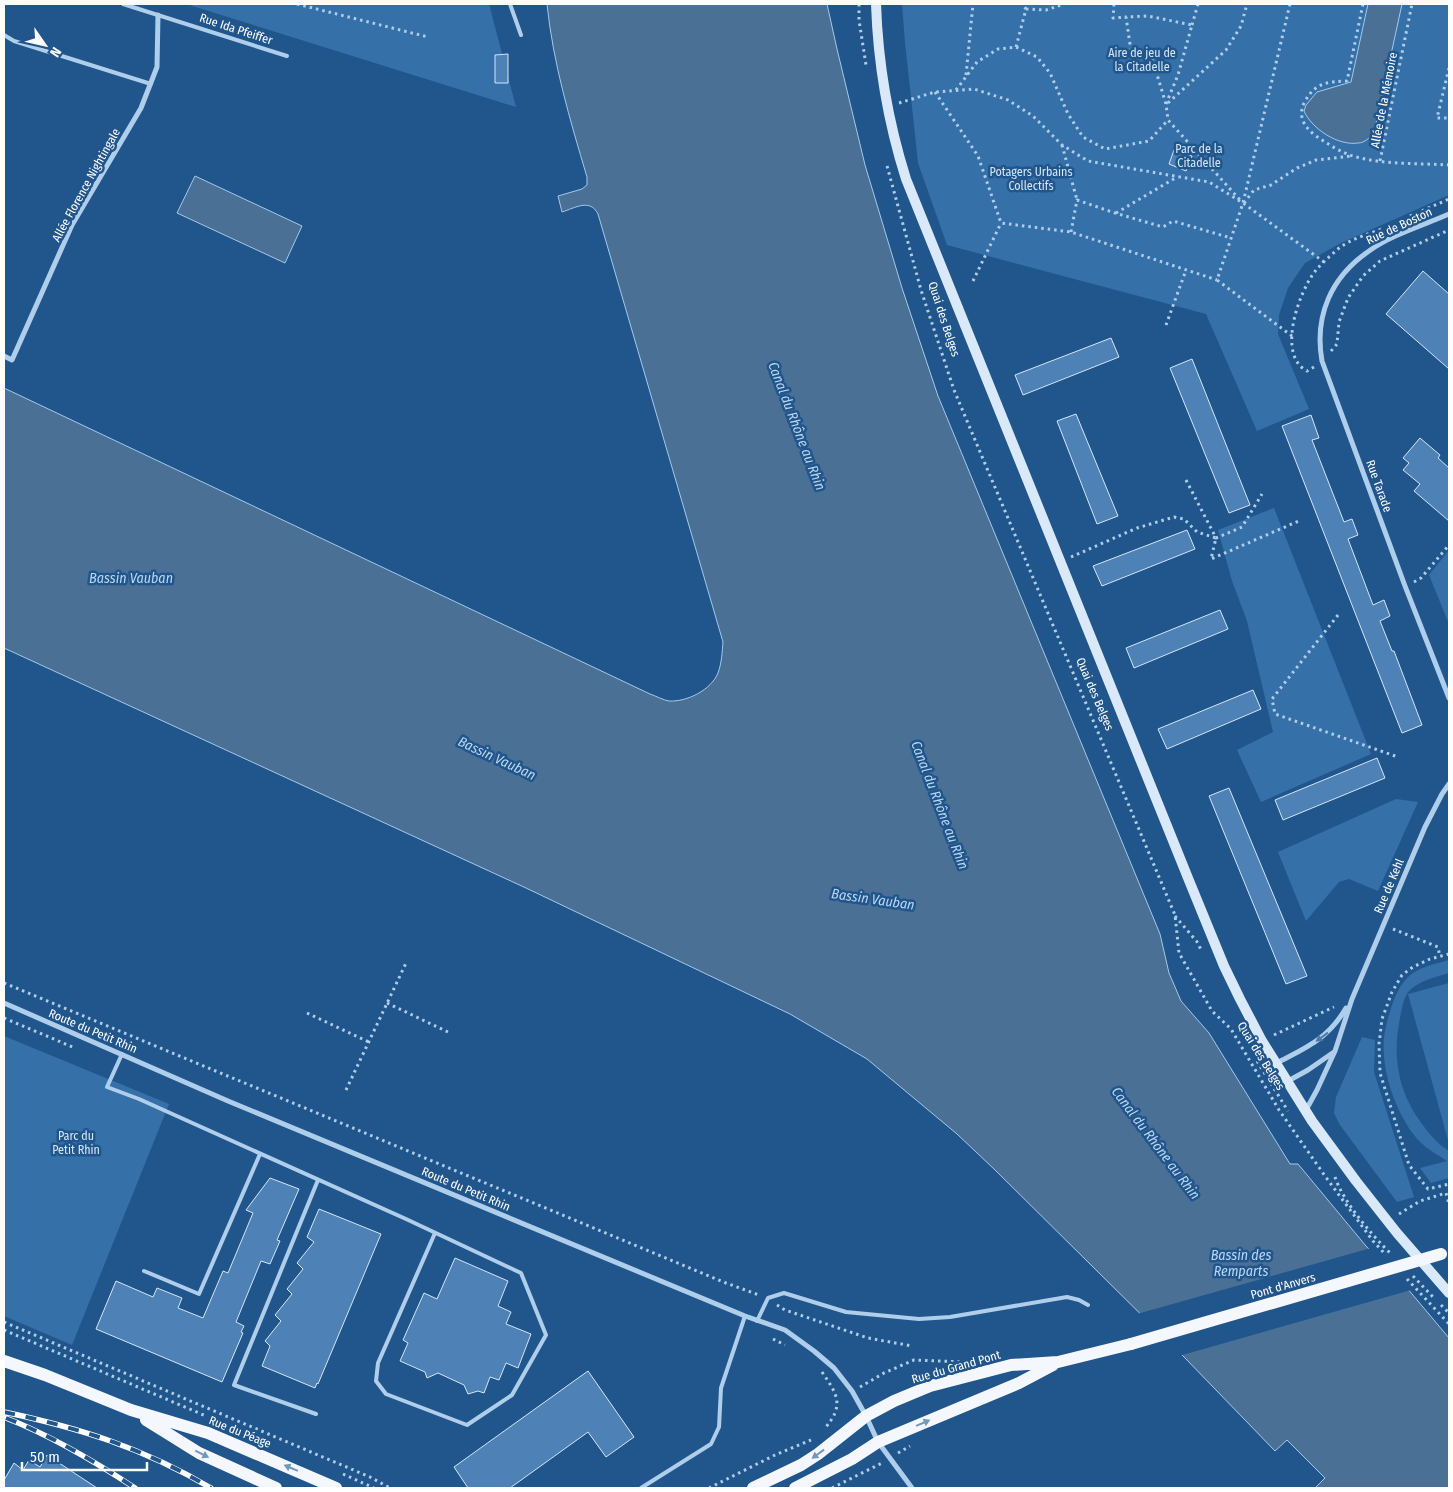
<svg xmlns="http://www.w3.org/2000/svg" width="1453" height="1492" viewBox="0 0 1453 1492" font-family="'Fira Sans Condensed',sans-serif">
<rect width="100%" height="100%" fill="#21568c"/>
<!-- green -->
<path fill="#3570a9" d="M186,4H489L516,107Z
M902,4H1449V195L1341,243L1305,263L1288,288L1279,315L1278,334L1309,409L1257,431L1206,314L947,245L918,163L905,42Z
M1274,508L1371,754L1261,802L1237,750L1273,732L1247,621L1232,581L1218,530Z
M1449,550V624L1429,575Z
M1396,799L1418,802L1378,891L1349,879L1339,882L1306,921L1278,852Z
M1449,960V973C1436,977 1421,980 1410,990C1403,997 1402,1009 1400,1018C1392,1057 1398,1092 1422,1124C1430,1135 1438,1144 1449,1151V1178L1431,1183L1420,1168L1447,1161C1435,1153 1423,1147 1414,1135C1395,1110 1381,1070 1384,1038C1385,1028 1388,1018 1391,1008C1394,998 1400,985 1407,978C1418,967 1435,964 1449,960Z
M1449,983V1144L1408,994Z
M4,1036L169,1104L72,1345L4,1316Z
M1362,1037L1375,1040L1374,1072L1414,1197L1397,1202L1340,1125L1334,1113L1336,1097Z"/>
<!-- water -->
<path fill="#4b7096" stroke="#a3c9ec" d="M547,4H827L837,49L865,165L902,288L938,396L1160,934L1169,973L1181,1001L1209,1033L1290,1164H1298L1366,1246L1407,1288L1449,1338V1488H1315L1325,1478L1287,1440L1275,1451L1185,1358L994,1169L957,1134L867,1059L790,1014L526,888L4,648V388L650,694C656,696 663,700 669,701C687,702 711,690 718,673C722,662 722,652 723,642L598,214C590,198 575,208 562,212L558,196L582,189L587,185V177C570,120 553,63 547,4Z
M1368,4H1402L1374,133C1370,137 1365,143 1358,143C1338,146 1312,129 1304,111L1306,105L1317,92L1351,82Z
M195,176L302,226L285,263L177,213Z"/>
<!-- pier -->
<path fill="#21568c" d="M1371,1248L1411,1290L1179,1356L1137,1314Z"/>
<!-- building -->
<path fill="#4e81b5" stroke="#d4e6f8" d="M508,54V83H495V55Z
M1174,150L1192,156L1186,171L1169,164Z
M1423,271L1449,294V369L1386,314Z
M1111,338L1119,357L1023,395L1015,375Z
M1192,359L1250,505L1229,513L1170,368Z
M1076,414L1118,516L1097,524L1057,421Z
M1311,415L1319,438L1312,440L1344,522L1352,519L1358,535L1348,539L1373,605L1384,600L1390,616L1380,621L1392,651H1394L1422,725L1402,733L1282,426Z
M1420,438L1440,455L1438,458L1449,468V521L1414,491L1420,484L1403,470L1409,463L1403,458Z
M1187,530L1195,549L1102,586L1093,566Z
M1220,610L1228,629L1134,668L1126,648Z
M1253,690L1261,709L1167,749L1158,729Z
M1377,758L1385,778L1283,820L1275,800Z
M1229,788L1307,976L1286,984L1209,796Z
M270,1178L299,1189L277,1240L280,1241L270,1264L261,1261L236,1322L244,1326L241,1332L243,1333L222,1382L96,1329L116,1281L153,1297L157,1288L182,1298L178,1308L203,1318L223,1271L228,1273L253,1213L246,1210Z
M319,1209L381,1234L318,1384L317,1383L315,1388L262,1366L270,1346L265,1341L281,1321L275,1315L292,1294L287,1289L303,1269L297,1263L314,1242L307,1237Z
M455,1258L508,1281L498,1306L511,1312L506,1324L531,1334L518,1368L506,1363L499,1380L490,1377L484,1393L478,1391L468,1394L464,1385L438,1373L427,1378L425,1372L400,1361L408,1343L403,1340L424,1293L437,1299Z
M588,1371L634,1437L606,1457L588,1432L510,1488H468L454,1467Z
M47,1455L97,1488H4V1480L14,1463L23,1470L29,1460L40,1467Z"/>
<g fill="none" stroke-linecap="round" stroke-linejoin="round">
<!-- path -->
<path stroke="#afceeb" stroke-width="3" stroke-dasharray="2.5 4" stroke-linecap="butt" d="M297,4L428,37
M859,4V20L866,65
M1114,4L1113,18L1126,17
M1290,4L1243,203L1217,280L1292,336
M1363,4L1347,81C1328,82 1316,82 1305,101C1297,116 1304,127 1316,136C1328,144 1340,152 1353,156C1383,165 1418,163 1449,165
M1026,9L1046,10L1064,4
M1192,25L1198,4
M1016,47L1026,9L1022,4
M1449,68L1437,118H1449
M966,75L973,4
M956,90L977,62L998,49L1016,47L1037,57L1050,73L1068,114L1083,137L1105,149L1149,141L1168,120
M935,92L978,156L1001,223L1071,232L1217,280
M899,103L935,92L974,89L1008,100L1033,116L1062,145L1088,161L1209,182L1243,203L1324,262
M1168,103L1226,50L1241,26L1247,4
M1166,104L1178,75L1192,25L1148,16L1126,17L1131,51L1151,55L1166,104L1168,120L1240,200
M1062,145L1077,200
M1380,161L1412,4
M887,166L921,290L954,390L1175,915L1179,953L1212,1011L1231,1029L1279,1110L1325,1176L1373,1241L1386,1255
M1244,203L1254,190L1271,185L1297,168L1316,160L1352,156
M1116,213L1177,177
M1410,216L1449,199
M1071,232L1077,200L1115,213L1163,227L1173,221L1231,238
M973,281L1001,223
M1166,325L1186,270
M1331,351L1337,344L1339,322L1348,298L1363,276L1380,261L1449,230
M1314,367L1307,371C1276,355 1299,291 1316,270C1322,263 1330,256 1338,249C1350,239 1369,234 1384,228
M1186,480L1216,538L1242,527L1262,494
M1071,557L1137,528L1174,517L1184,519L1197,532L1216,538L1211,559L1301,520
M1414,582L1421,578L1449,545
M1338,615L1272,699L1275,714L1398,757
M1175,916L1198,943L1201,950
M1393,929L1438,947L1440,957
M1449,954L1430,959L1413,967L1402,975L1392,992L1382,1019L1379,1044L1380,1073L1409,1165L1428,1189L1449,1184
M4,983L726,1283L759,1295
M387,1003L448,1032
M307,1013L369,1042
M4,1018L75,1048
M1274,1035L1334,1007
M1257,1061L1288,1111
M346,1090L407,961
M1335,1177C1343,1202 1372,1235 1391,1254
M1399,1214L1420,1201L1446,1193L1449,1204
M1413,1276L1433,1297
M1407,1279L1449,1324
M777,1305L785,1310L868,1338L912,1346
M1441,1305L1449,1313
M4,1322L370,1477L390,1488
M4,1330L206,1416
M773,1339L785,1345
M822,1372C837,1394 845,1405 825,1428
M860,1387L884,1373L914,1360L963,1362
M898,1453L910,1446
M343,1474L374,1488
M709,1488L775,1455L811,1440
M832,1488L882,1463"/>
<!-- lane -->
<path stroke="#afceeb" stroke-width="4" d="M123,4L287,56
M510,4L521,35
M4,35L14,41L151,84
M122,1054L107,1087L139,1099L406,1219L521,1273L546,1335L512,1395L467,1425L386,1394L376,1381L378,1363L435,1233
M144,1271L199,1294L260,1154
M757,1321L768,1298L784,1293L846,1312L919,1319L950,1317L1067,1297L1079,1300L1088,1305
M316,1414L234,1385L318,1180
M641,1488L711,1444L719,1427L721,1388L745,1316"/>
<!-- street -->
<path stroke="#afceeb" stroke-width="5" d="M1449,214C1424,225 1391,235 1369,251C1331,277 1314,316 1322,361L1405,586L1449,698
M4,356L12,360L72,225L141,108L157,67L158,15
M4,1003L228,1101L745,1316L785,1330L814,1351L834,1368L852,1391L866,1416L878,1442L912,1488
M1277,1063C1307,1047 1328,1039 1346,1008
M1288,1081L1308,1070L1334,1052
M1306,1110L1317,1090L1335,1051L1352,999L1425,827L1442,794L1449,784"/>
<!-- secondary -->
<path stroke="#dae9f9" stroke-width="10" d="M876,4C878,63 888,122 906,179L1188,878L1224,966L1240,999L1262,1041L1312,1121L1356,1181L1397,1233L1449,1293"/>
<!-- primary -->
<path stroke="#f4f8fe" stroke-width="12" d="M4,1361L45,1375L131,1410L208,1433L336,1488
M146,1420L199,1453L276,1488
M753,1488L801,1465L818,1454L866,1416L894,1401L930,1386L1011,1365L1058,1362L1131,1344
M795,1488L852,1459L878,1442L1019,1383L1053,1365"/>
<defs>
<path id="rail" d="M4,1412C80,1428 143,1448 211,1488
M6,1418C52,1436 94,1461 135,1488"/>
</defs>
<!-- rail casing -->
<use href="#rail" stroke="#fff" stroke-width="5.5"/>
<!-- rail -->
<use href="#rail" stroke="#21568c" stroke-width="4" stroke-dasharray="11" stroke-linecap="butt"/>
<!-- primary-bridge -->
<path stroke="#f4f8fe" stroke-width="12" d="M1131,1344L1441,1254"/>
</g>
<!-- one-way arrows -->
<defs><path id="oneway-solid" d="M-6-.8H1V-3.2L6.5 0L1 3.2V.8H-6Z" transform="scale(1.25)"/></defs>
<use fill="#4c7aa8" href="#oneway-solid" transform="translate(1322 1037) rotate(144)"/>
<g fill="#7597ba">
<use href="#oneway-solid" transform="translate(923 1423) rotate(-23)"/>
<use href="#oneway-solid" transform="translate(202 1454) rotate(27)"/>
<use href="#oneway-solid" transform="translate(818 1454) rotate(144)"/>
<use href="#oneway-solid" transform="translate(291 1468) rotate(-157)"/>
</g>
<g text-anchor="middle" stroke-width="5" stroke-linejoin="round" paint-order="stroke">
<!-- street labels -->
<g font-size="12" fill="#fff" stroke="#21568c">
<text transform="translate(236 29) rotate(18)" y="4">Rue Ida Pfeiffer</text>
<text transform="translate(1384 100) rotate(-79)" y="4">Allée de la Mémoire</text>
<text transform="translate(86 185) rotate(-61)" y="4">Allée Florence Nightingale</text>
<text transform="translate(1399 226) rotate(-25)" y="4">Rue de Boston</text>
<text transform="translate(944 319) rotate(72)" y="4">Quai des Belges</text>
<text transform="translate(1379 486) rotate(70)" y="4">Rue Tarade</text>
<text transform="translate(1095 694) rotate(67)" y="4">Quai des Belges</text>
<text transform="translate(1389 886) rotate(-67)" y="4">Rue de Kehl</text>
<text transform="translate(93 1031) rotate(23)" y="4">Route du Petit Rhin</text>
<text transform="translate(1261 1056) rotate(58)" y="4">Quai des Belges</text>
<text transform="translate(466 1189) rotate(23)" y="4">Route du Petit Rhin</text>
<text transform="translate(1283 1286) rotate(-16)" y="4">Pont d'Anvers</text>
<text transform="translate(956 1367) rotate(-16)" y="4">Rue du Grand Pont</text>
<text transform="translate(240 1432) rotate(22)" y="4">Rue du Péage</text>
</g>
<!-- park labels -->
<g font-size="12" fill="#d4e6f8" stroke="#21568c">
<text x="1142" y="57">Aire de jeu de<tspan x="1142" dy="14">la Citadelle</tspan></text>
<text x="1199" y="153">Parc de la<tspan x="1199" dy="14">Citadelle</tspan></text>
<text x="1031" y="176">Potagers Urbains<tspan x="1031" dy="14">Collectifs</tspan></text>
<text x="76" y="1140">Parc du<tspan x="76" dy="14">Petit Rhin</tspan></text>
</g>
<!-- water labels -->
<g font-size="14" font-style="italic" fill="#bbd7f2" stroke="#21568c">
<text transform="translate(797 426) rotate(69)" y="5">Canal du Rhône au Rhin</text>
<text x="131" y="583">Bassin Vauban</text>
<text transform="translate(497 758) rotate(25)" y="5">Bassin Vauban</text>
<text transform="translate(940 805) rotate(69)" y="5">Canal du Rhône au Rhin</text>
<text transform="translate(873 899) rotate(8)" y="5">Bassin Vauban</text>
<text transform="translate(1156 1143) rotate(53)" y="5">Canal du Rhône au Rhin</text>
<text x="1241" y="1260">Bassin des<tspan x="1241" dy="16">Remparts</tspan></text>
</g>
</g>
<!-- border -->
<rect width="1453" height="1492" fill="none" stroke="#ffffff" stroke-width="10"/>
<!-- north arrow -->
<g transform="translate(45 45) rotate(124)" stroke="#21568c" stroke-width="4" paint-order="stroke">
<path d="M0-4L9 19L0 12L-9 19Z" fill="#ffffff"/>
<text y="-8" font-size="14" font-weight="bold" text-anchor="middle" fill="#ffffff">N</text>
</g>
<!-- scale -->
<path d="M22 1462v8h125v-8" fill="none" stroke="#ffffff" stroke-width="2.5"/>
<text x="30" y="1462" font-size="15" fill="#ffffff" stroke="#21568c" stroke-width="4" paint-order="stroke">50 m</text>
</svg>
